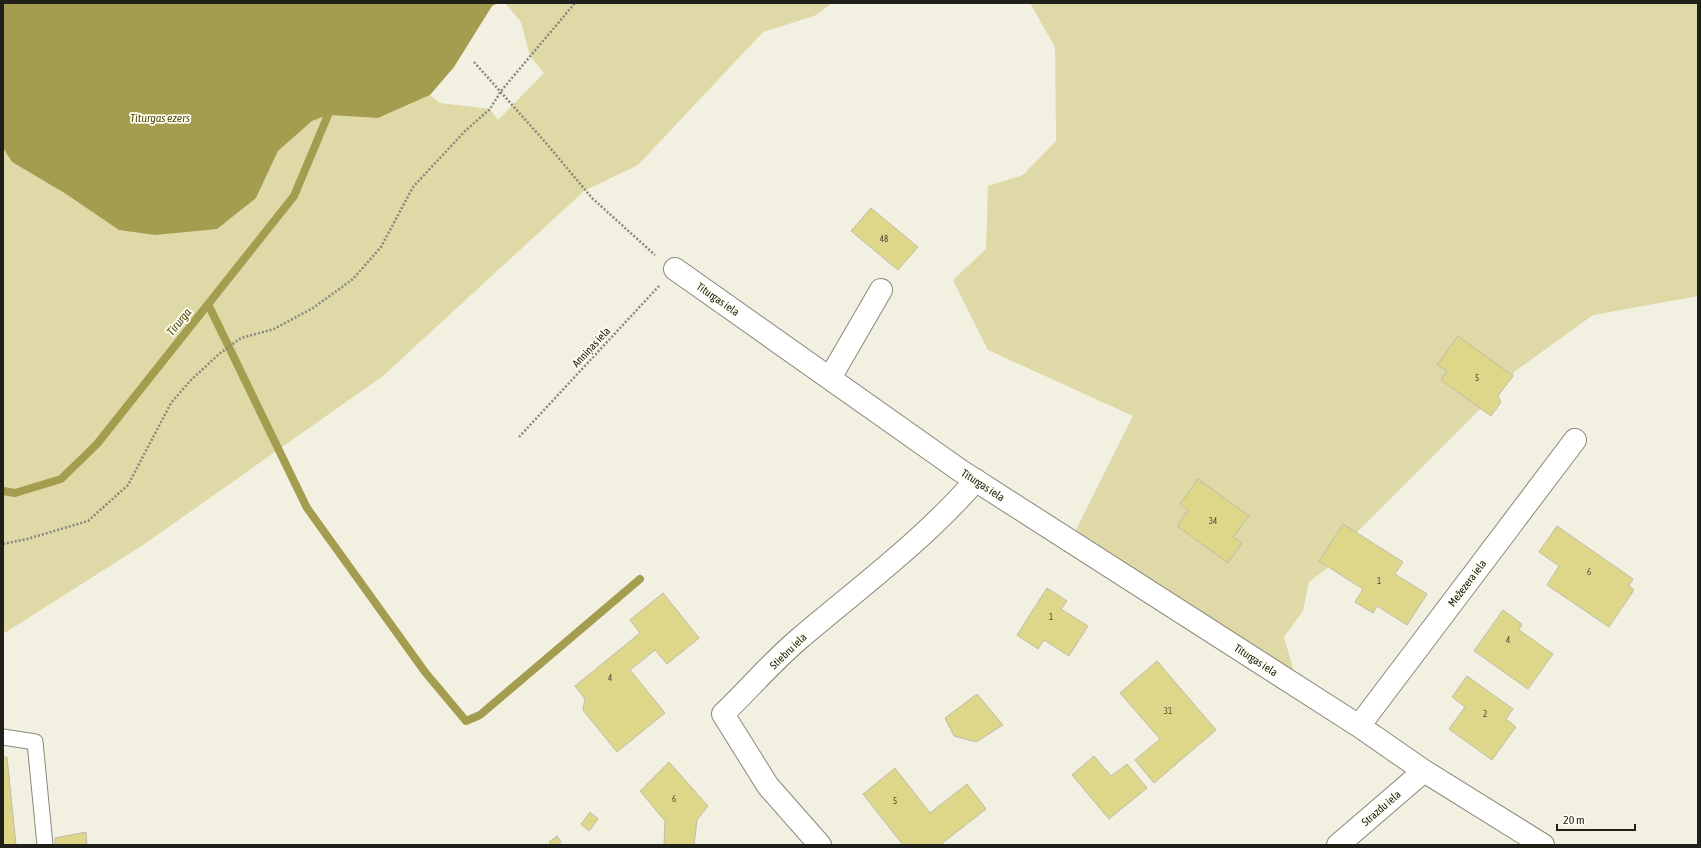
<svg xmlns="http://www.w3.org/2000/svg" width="1701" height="848" viewBox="0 0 1701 848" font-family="'Asap Condensed',sans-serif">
<rect width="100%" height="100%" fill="#f2f1e1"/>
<!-- green -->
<path fill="#ded9a6" d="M505,3H833L814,16L763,32L638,165L584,191L383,376L143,545L3,634V148L12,162L66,194L256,198L278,151L312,121L328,115L378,118L430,95L440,103L490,109L498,120L544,73L530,56L521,22Z
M1030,3H1698V296L1593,315L1514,372L1513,376L1358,531L1339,559L1309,582L1303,611L1284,637L1299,689L1071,540L1133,416L988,350L953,280L986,249L988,186L1023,175L1056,141L1055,47Z"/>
<!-- water -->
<path fill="#a49c4f" d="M3,3H498L492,6L454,67L430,95L378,118L328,115L312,121L278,151L256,198L217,229L155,235L119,230L66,194L12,162L3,148Z"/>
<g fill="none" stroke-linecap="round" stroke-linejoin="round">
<!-- stream -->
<path stroke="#a49c4f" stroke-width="8" d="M208,304L307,508L425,672L466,721L480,715L640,579
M3,491L15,493L61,479L97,444L294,196L328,115"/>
</g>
<!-- building -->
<path fill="#ded688" stroke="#bebdad" d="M871,208L918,247L898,270L851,231Z
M1458,336L1513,376L1498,396L1501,402L1491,416L1441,380L1447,371L1437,365Z
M1198,479L1249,516L1233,537L1242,543L1228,563L1177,526L1188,510L1180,504Z
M1343,524L1403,562L1395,574L1427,594L1407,625L1377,606L1373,613L1355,602L1363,589L1319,561Z
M1557,526L1633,579L1629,586L1634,590L1609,627L1547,585L1559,566L1539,552Z
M1047,588L1067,601L1061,609L1088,626L1069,656L1044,640L1038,649L1017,635Z
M663,593L699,638L667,664L655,650L630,670L665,713L617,752L583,710L585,699L575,686L640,633L630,620Z
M1503,610L1522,624L1519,630L1553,654L1528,689L1474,651Z
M1157,661L1216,730L1154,783L1135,760L1160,739L1120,693Z
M1467,676L1513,709L1506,719L1516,727L1492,760L1449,729L1465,707L1452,697Z
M977,694L1003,725L976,742L954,736L945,718Z
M1094,756L1111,776L1127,764L1147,788L1109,819L1072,775Z
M3,757H7L16,845H3Z
M669,762L708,806L697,820L694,845H664L665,821L640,791Z
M895,768L930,813L967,784L986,809L940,845H903L863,794Z
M590,812L598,819L589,831L581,824Z
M86,832L87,845H55V838Z
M557,836L561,842L556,845H551L549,842Z"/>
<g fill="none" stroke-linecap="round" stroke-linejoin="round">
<defs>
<path id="lane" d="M3,737L35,742L45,845"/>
<path id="street" d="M675,269L961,471L1359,726L1424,771L1543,845
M830,378L881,290
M1359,726L1575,440
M820,845L768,786L723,714C749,689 772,662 799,639C859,588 924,540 976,480
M1338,845L1424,771"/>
</defs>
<!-- lane casing -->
<use href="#lane" stroke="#898879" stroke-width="17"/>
<!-- street casing -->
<use href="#street" stroke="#898879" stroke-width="24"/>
<!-- path -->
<path stroke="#88887d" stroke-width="2.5" stroke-dasharray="2 2" stroke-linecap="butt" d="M474,62L546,143L592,198L655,255
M519,437L659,286
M3,544L27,539L88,521L128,485L171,403L190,381L219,354L241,338L274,329L313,308L353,279L381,247L413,187L465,131L490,109L501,91L575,3"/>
<!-- lane -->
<use href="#lane" stroke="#fff" stroke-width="15"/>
<!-- street -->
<use href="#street" stroke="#fff" stroke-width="22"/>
</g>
<g text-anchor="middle" stroke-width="3.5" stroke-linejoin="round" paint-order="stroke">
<!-- number labels -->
<g font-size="9" fill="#504e36">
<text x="884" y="242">48</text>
<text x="1477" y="381">5</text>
<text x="1213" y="524">34</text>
<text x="1589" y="575">6</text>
<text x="1379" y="584">1</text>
<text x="1051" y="620">1</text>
<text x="1508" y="643">4</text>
<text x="610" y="681">4</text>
<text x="1168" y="714">31</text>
<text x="1485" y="717">2</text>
<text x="674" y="802">6</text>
<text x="895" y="804">5</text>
</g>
<!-- street labels -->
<g font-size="11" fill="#20201a" stroke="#fffef1">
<text transform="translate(718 299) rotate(35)" y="4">Titurgas iela</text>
<text transform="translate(591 347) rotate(-47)" y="4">Anniņas iela</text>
<text transform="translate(983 485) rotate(33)" y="4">Titurgas iela</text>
<text transform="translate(1467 583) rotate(-53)" y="4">Mežezera iela</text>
<text transform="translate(788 651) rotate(-44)" y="4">Stiebru iela</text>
<text transform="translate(1256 660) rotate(33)" y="4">Titurgas iela</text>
<text transform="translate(1381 808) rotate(-41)" y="4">Strazdu iela</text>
</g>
<!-- water labels -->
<g font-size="12" font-style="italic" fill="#544d12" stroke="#fffef1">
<text x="160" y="122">Titurgas ezers</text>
<text transform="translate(179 322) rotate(-51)" y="4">Tirurga</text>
</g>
</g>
<!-- border -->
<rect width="1701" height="848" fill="none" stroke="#20201a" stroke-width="8"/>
<!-- scale -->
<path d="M1557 824v6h78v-6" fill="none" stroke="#20201a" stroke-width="2"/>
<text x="1563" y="824" font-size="12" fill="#20201a" stroke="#fffef1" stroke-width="3" paint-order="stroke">20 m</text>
</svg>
